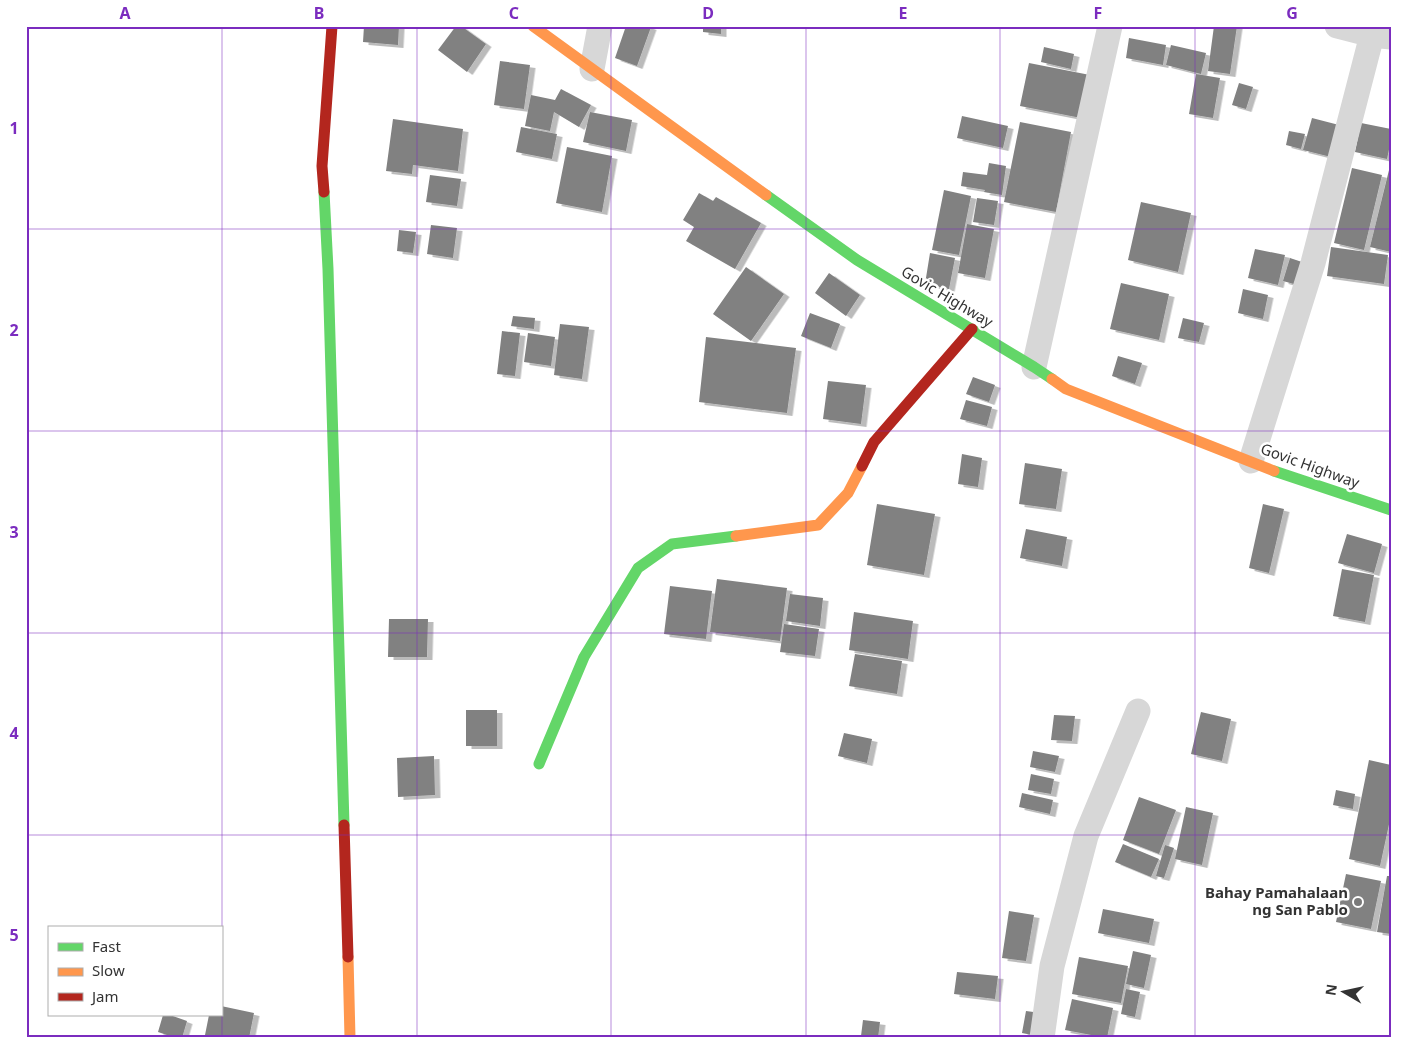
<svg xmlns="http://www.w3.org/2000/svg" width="1417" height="1064" viewBox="0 0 1417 1064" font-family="'Noto Sans',sans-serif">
<defs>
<filter id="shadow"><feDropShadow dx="5.5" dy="3" stdDeviation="0" flood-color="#0004"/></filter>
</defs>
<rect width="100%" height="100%" fill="#fff"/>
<!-- building -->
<path fill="#818181" filter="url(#shadow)" d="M364,26H399L398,45L363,42Z
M456,26H461L486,44L467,72L438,50Z
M626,26H648L651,27L637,66L615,58Z
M703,26H721V34L703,32Z
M1214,26H1237L1230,74L1208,71Z
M1129,38L1166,45L1163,65L1126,58Z
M1171,45L1206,53L1201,74L1166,65Z
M1044,47L1074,54L1071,69L1041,62Z
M500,61L530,65L524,109L494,105Z
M1029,63L1090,75L1081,118L1020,106Z
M1196,74L1220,78L1213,118L1189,114Z
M1239,83L1253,87L1246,109L1232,105Z
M561,89L591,105L579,127L554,112L550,131L525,126L531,95L555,100Z
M590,112L632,120L626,151L583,142Z
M962,116L1008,126L1003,148L957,138Z
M1312,118L1339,125L1331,157L1303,150Z
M393,119L463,129L458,171L413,165L412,174L386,171Z
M1020,122L1071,132L1056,212L1004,202Z
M1361,123L1391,129V140L1387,159L1355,152Z
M521,127L557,134L552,159L516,152Z
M1289,131L1305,134L1301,149L1286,145Z
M567,147L612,156L602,212L556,203Z
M989,163L1006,166L1002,195L984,192L985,190L961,186L963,172L987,175Z
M1390,166H1391V252L1370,247Z
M1352,168L1382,175L1364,250L1334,243Z
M430,175L461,179L457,206L426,202Z
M944,190L971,196L959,255L932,250Z
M699,193L713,201L716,197L761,223L735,269L686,241L694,227L683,220Z
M977,198L998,201L994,225L973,222Z
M1141,202L1191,213L1178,272L1128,260Z
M967,224L994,229L985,278L958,273Z
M431,225L457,228L453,258L427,254Z
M399,230L416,232L413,253L397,251Z
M1331,247L1388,255L1384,284L1327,276Z
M1255,249L1285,255L1278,285L1248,278Z
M930,253L955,258L949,289L925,284Z
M1290,258L1308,264L1301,286L1283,281Z
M746,267L784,294L751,341L713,314Z
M829,273L860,295L846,316L815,293Z
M1121,283L1169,294L1159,340L1110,329Z
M1243,289L1268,295L1263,319L1238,313Z
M810,313L840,324L831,348L801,336Z
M513,316L535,318L534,329L511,326Z
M1183,318L1204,323L1199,342L1178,338Z
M560,324L589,327L582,379L554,375Z
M502,331L520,333L515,376L497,374Z
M528,333L555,337L551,366L524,362Z
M706,337L796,348L787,413L699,402Z
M1118,356L1142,363L1135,384L1112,376Z
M973,377L995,385L989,402L966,394Z
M828,381L866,385L861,424L823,419Z
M966,400L992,407L987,426L960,419Z
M962,454L982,458L978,487L958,484Z
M1025,463L1062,469L1056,509L1019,504Z
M877,504L935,514L924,575L867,565Z
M1263,504L1284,509L1269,573L1249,568Z
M1026,529L1067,537L1062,566L1020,558Z
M1347,534L1382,544L1374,573L1338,563Z
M1342,569L1374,575L1365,622L1333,616Z
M717,579L787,588L780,641L710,632Z
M670,586L712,591L706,639L664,634Z
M790,594L823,598L820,626L786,621Z
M854,612L913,621L908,659L849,650Z
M389,619H428L427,657H388Z
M784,624L819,629L815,656L780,652Z
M855,654L902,661L897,694L849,686Z
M466,710H497V746H466Z
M1201,712L1231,719L1222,761L1191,754Z
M1054,715L1075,716L1072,741L1051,740Z
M844,733L872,739L867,763L838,756Z
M1033,751L1059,756L1055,772L1030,767Z
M434,756L435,795L398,797L397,758Z
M1369,760L1391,765V815L1380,866L1349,859Z
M1031,774L1054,779L1051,794L1028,790Z
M1336,790L1355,794L1353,809L1333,805Z
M1022,793L1053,800L1050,814L1019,807Z
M1139,797L1176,810L1159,854L1123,840Z
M1186,807L1213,813L1202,865L1175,859Z
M1123,844L1159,859L1151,877L1115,862Z
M1165,845L1174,848L1164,878L1156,876Z
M1346,874L1381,881L1371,929L1336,922Z
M1387,876H1391V934L1377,932Z
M1103,909L1154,919L1149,943L1098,933Z
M1009,911L1034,915L1026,961L1002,958Z
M1133,951L1151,955L1144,988L1126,984Z
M1079,957L1128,966L1121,1003L1072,994Z
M957,972L998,976L995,999L954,994Z
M1126,989L1140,992L1135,1017L1121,1014Z
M1072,999L1113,1008L1107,1038L1065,1030Z
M221,1006L254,1013L249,1038H220L205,1035L209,1015H221Z
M1026,1011L1041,1013L1037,1036L1022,1033Z
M163,1015H170L187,1021L182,1038H176L158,1032Z
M863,1020L880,1022L878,1038L861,1036Z"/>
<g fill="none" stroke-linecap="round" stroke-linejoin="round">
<!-- street -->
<path stroke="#d7d7d7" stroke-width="25" d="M1337,26L1372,35L1391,37
M592,69L600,26
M1034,367L1110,26
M1251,461L1313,263L1372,35
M1042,1038L1052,966L1086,836L1138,711"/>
<!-- fast -->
<path stroke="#63d668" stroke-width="11" d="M324,192L328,269L344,825
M766,195L857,260L1034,367L1052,379
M1274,471L1391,510
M539,764L584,657L638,568L672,544L736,536"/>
<!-- slow -->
<path stroke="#ff974d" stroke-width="11" d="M533,26L766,195
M1052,379L1066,389L1274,471
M736,536L818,525L848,493L862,466
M348,957L350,1038"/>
<!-- jam -->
<path stroke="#b3261e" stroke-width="11" d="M324,192L322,166L332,26
M862,466L874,442L972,329
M344,825L348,957"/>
</g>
<!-- grid -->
<path fill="none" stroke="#7b2cbf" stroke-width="1" stroke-opacity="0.55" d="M222,26V1038M417,26V1038M611,26V1038M806,26V1038M1000,26V1038M1195,26V1038M26,229H1391M26,431H1391M26,633H1391M26,835H1391"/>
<!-- markers -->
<circle fill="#7a7a7a" stroke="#fff" stroke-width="2" cx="1358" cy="902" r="5"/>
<g text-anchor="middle" stroke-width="5" stroke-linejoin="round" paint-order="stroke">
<!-- street labels -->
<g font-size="15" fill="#333" stroke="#fff">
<text transform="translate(947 297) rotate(31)" y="5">Govic Highway</text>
<text transform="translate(1310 466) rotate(20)" y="5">Govic Highway</text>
</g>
<!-- poi labels -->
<g font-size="15" font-weight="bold" fill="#333" stroke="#fff" text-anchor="end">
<text x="1348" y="898">Bahay Pamahalaan<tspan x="1348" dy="17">ng San Pablo</tspan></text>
</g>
</g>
<!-- border -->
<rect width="1417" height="1064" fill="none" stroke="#ffffff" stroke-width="55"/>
<!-- legend -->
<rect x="48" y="926" width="175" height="90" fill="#ffffff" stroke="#adadad"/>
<rect x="58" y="943" width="25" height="8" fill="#63d668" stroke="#adadad"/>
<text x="92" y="952" font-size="15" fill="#333333">Fast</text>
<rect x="58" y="968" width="25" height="8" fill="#ff974d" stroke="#adadad"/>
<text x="92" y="976" font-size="15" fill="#333333">Slow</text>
<rect x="58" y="993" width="25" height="8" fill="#b3261e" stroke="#adadad"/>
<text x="92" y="1002" font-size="15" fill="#333333">Jam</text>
<!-- north arrow -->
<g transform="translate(1344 992) rotate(279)" stroke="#ffffff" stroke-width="4" paint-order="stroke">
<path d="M0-4L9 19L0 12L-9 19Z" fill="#333333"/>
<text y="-8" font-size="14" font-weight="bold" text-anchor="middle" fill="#333333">N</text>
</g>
<rect x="28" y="28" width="1362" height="1008" fill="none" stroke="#7b2cbf" stroke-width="2"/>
<g font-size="16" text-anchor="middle" font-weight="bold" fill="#7b2cbf">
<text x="125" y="19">A</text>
<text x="319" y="19">B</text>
<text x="514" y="19">C</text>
<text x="708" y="19">D</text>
<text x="903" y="19">E</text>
<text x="1098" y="19">F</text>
<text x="1292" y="19">G</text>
<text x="14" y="134">1</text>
<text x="14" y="336">2</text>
<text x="14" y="538">3</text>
<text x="14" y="739">4</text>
<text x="14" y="941">5</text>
</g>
</svg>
